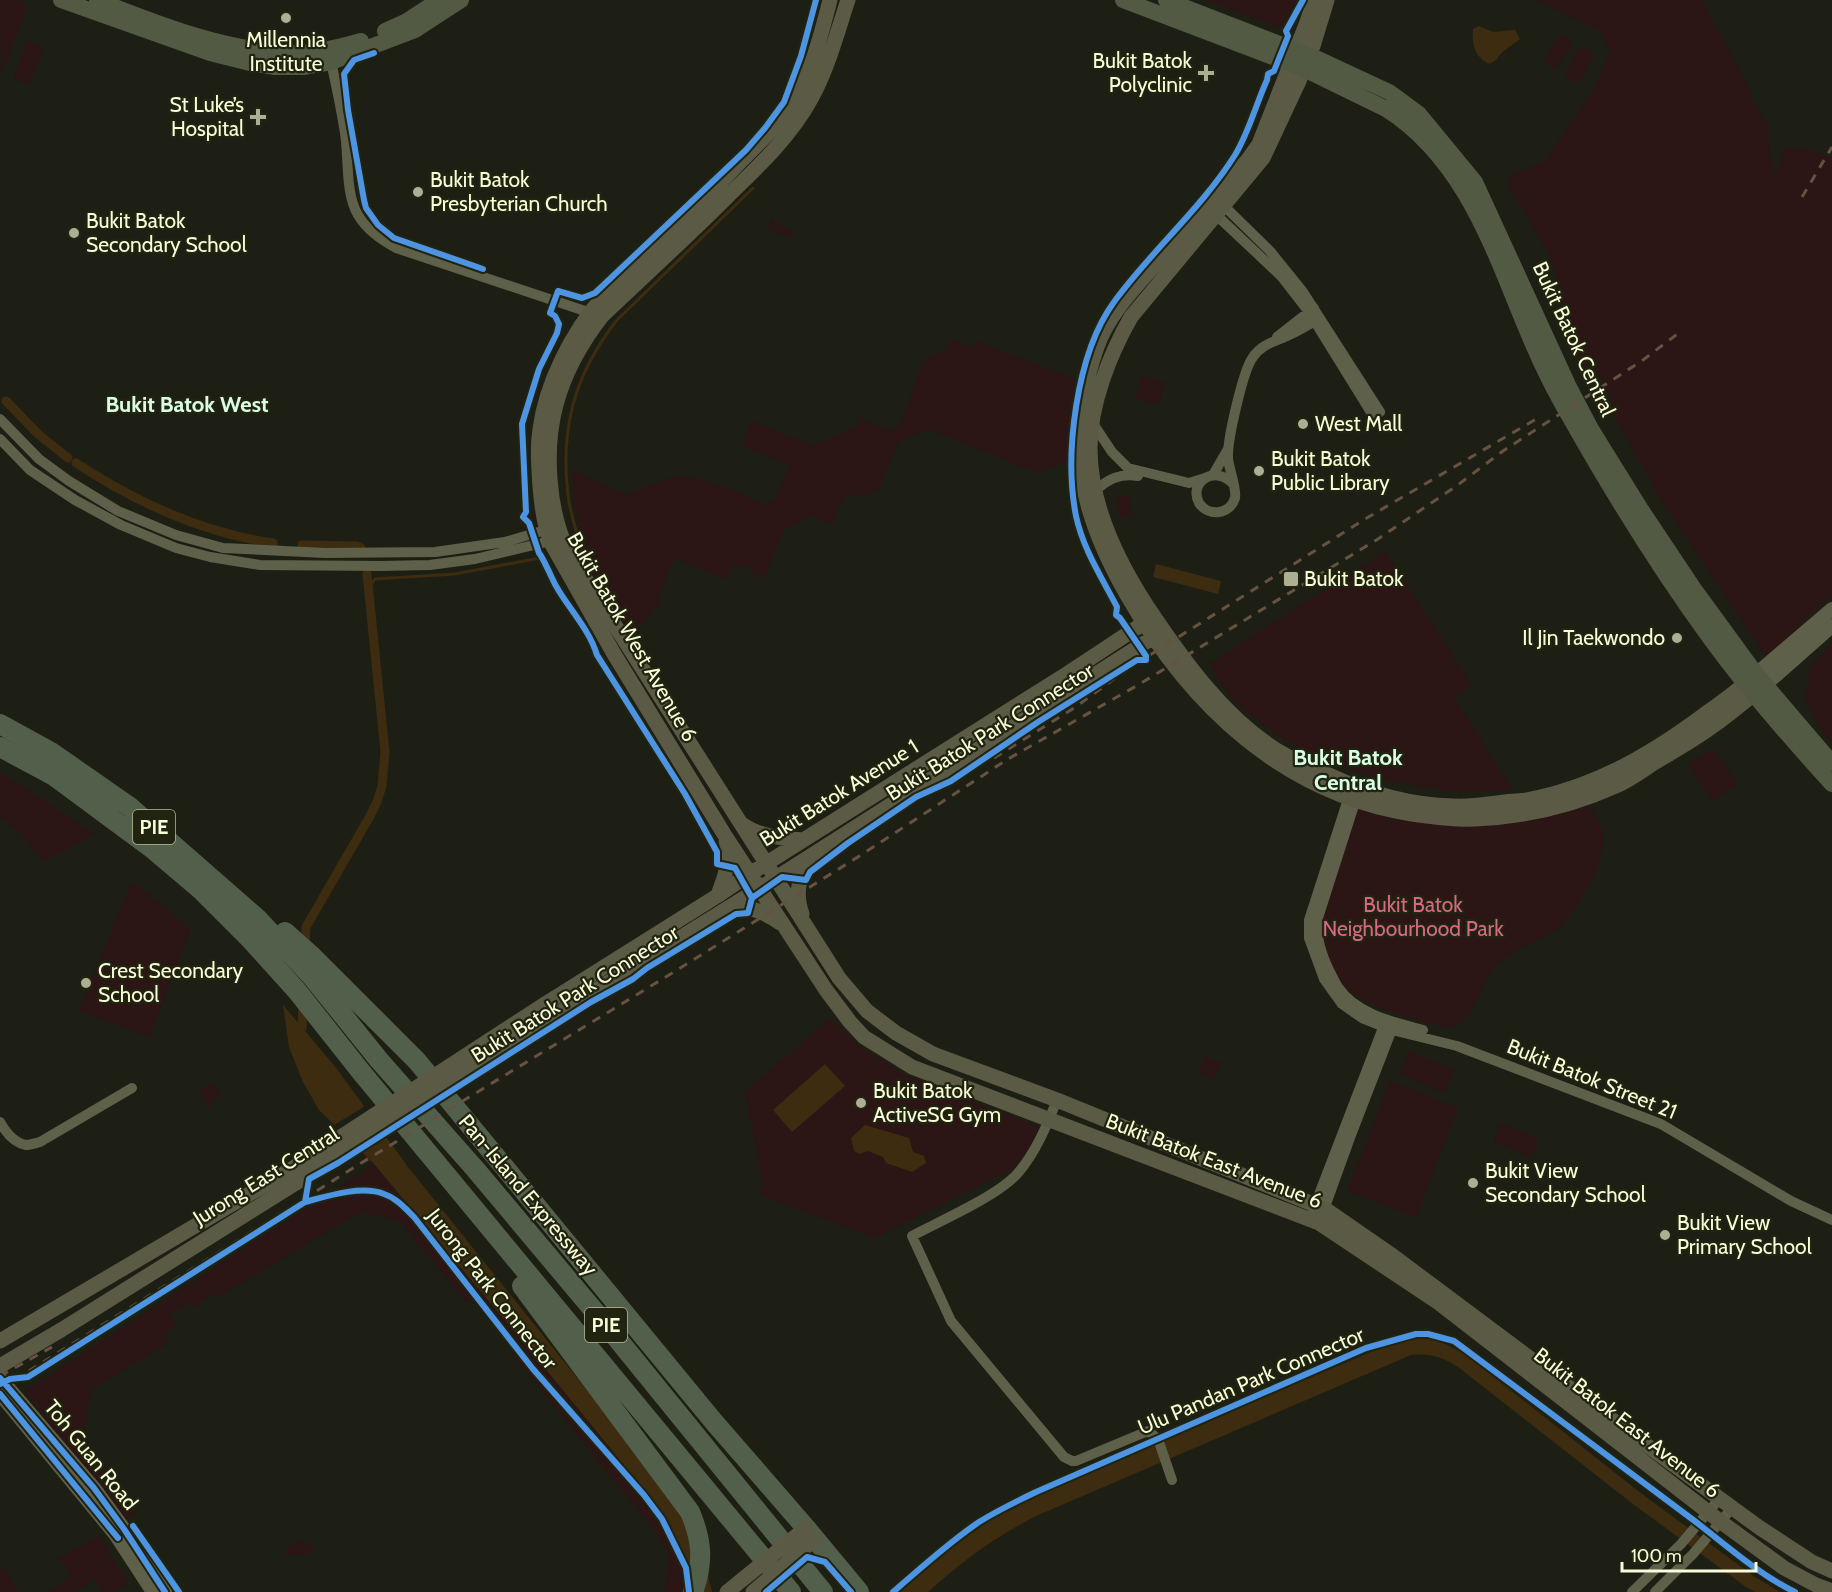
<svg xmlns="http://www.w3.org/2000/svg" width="1832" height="1592" viewBox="0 0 1832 1592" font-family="Cabin,sans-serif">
<rect width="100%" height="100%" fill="#1e1f14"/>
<!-- green -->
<path fill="#2c1515" d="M0,0H15L28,5L1,76Z
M1206,0H1296L1285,30Z
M1536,0H1702L1745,80L1754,103L1768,125L1771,162L1775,177L1784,146L1825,154L1832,159V595L1807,617L1773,655L1763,653L1659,497L1614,415L1611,396L1594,366L1589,368L1580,359L1571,339L1569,313L1547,251L1507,183V176L1521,172L1544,161L1592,93L1610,52L1600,31Z
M1560,34L1573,42L1556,69L1543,61Z
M27,41L44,47L29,85L13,78Z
M1580,46L1595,55L1578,83L1564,74Z
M772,218L793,233L791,238L768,229Z
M951,339L973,348L976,341L1078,380L1069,413L1068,463L1051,467L1037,473L928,429L898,442L879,489L865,495L856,494L846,497L839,505L833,524L812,516L784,529L766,574L758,578L750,568C739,563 729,567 725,579L674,558L658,598L662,600L648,618L627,636L573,549L580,545L583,540L574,502L571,470L627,495C642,489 658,480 674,477C696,472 745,497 767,505L777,496L789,465L742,446L751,421L812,445L857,427L860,418L891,431L901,423L923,361L947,349Z
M1142,376L1165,382L1159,405L1135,399Z
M1128,494L1133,515L1120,518L1116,497Z
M1385,551L1471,684L1455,699L1513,790C1498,791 1482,792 1467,792C1451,792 1433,789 1417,786C1349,775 1281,748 1232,698C1223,688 1216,675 1209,664Z
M1832,643V741L1825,736L1805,698L1810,668Z
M1714,748L1738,784L1712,801L1688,765Z
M0,773L12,780L94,834L43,862L24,837L0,817Z
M1589,805C1596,815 1603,827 1603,839C1604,867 1576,911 1557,930C1536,941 1503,954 1490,973C1477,993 1474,1021 1448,1028C1418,1020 1357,1006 1337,980C1330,971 1321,945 1315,933L1354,808L1576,809Z
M131,882L135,883L190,929L150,1037L79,1011Z
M831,1018L858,1045L907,1076L1040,1127L1025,1154L1010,1170L875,1238L760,1195L763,1185L745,1092Z
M1409,1051L1454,1070L1444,1093L1399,1074Z
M1205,1056L1221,1063L1214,1079L1198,1072Z
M1390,1081L1458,1108L1416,1217L1347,1191Z
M207,1083L215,1085L220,1096L212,1098L213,1102L211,1107L205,1105L207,1100L200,1097L203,1087H205Z
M1501,1123L1538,1138L1531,1157L1493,1142Z
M374,1164L539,1361L646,1492L665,1517L689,1567L681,1592H665L669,1554L652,1527L511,1353L514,1349L470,1299L466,1302L400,1221L361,1212L220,1296L216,1292L194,1307L190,1302L169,1315L176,1326L163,1335L168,1343L91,1390L83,1434L137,1512L126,1519L24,1392Z
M99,1536L128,1583L114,1592H103L95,1580L73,1592H48L71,1577L59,1558Z
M295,1541L312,1544L313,1550C307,1555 294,1557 286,1554V1548Z
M4,1568L19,1592H0V1570Z"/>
<!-- water -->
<path fill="#3d2c0f" d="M1479,26L1493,32L1515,30L1520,39L1501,53L1497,59L1490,64C1474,57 1472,44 1473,29Z
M1156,564L1221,581L1218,594L1153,577Z
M283,1005L337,1069L408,1167L676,1501L706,1566L712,1592H691L689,1567L665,1517L646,1492L539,1361L374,1164L319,1110L303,1082L289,1047Z
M825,1064L845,1086L792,1132L773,1110Z
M865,1125L909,1138L913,1152L924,1156L926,1163L912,1172L886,1163L883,1157L868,1151L859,1154L854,1151L851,1138Z
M1423,1337L1438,1340L1466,1355L1642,1494L1755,1577L1780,1592H1755L1746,1587L1633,1504L1458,1367C1441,1356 1430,1353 1411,1355L1036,1516C993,1538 964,1560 928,1592H898C919,1572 941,1550 965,1533C985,1519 1006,1508 1027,1498L1385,1346L1406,1340Z"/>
<!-- pier -->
<path fill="#1e1f14" d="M367,1105L387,1133L357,1152L331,1127Z"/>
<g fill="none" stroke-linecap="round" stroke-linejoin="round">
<!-- stream -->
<path stroke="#3d2c0f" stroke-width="3" d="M573,545L576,542L578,538C575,526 571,514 569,502C559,432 573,377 616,321L753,188
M369,588L375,579L455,574L540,558"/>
<!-- canal -->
<path stroke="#3d2c0f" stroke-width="9" d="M6,401L38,434L68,458
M76,463C134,501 203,533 273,543
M302,545L357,546L361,548L362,551
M305,949L306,927L369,818L377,802L382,786L385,752L367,574
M302,1028L303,1002"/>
<!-- minor -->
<path stroke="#5f604a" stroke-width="10" d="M330,56C335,81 341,107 345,133C349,158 345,193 358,215C367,230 380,239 396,248L594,314
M1211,210L1281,276L1309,312L1374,417L1380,412L1303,292L1270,251L1219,201
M1277,337L1314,308
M0,419L39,459L69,481L118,511L176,535L223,548L325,553L435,552L505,542L552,528
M1092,422L1112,452L1128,468L1189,483L1205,478
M0,439L30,470L75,500L121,525L176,548L210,557L260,565L380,566L430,565L475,559L555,540
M1213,475L1228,449
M1233,484C1215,464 1188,482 1199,503C1208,517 1230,515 1235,498C1237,488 1229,470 1228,458C1227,441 1243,370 1253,357C1262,344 1274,342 1287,336C1298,331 1310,324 1319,318
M1095,491C1108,479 1120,473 1138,476
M1350,793L1309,920V938L1324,979L1342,1004L1362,1018L1392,1030L1457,1046L1661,1124L1791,1201L1832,1220
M1357,796L1317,921C1317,940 1321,953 1329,970C1332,975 1334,981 1338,987C1356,1014 1393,1022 1423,1030
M1057,1100C1047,1125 1036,1152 1018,1173C998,1196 940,1221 912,1236L951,1321L1064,1457L1072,1461H1076L1148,1431L1158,1439L1172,1480
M0,1122C5,1131 14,1143 26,1145C30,1145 36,1143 40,1142L132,1088
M1313,1210L1386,1020
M1322,1215L1351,1135L1394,1024
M1632,1592L1681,1544L1720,1498
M1655,1592L1693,1554L1732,1508"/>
<!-- tertiary -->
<path stroke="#5f604a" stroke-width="14" d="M1756,674L1832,609
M1765,685L1832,626
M0,1378L94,1488L124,1529L165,1592
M0,1394L115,1534L153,1592"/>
<!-- secondary -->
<path stroke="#5a5a45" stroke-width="15" d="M830,0C821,35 812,72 792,103C779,124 759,143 741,161C717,187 690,213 664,238C643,258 621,277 602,298C572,332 546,384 540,429C538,442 538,456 539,470C540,494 542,518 550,541L614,654L724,834L826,990L850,1022L864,1037L912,1067L1319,1223L1439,1303L1721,1522L1784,1568L1816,1585L1832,1591
M848,0C837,33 828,68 811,99C791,136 758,167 728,196C687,237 644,276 602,316C582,342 564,374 556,405C544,449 548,513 569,553L839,978L867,1011L896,1033L933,1054L1057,1100L1325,1209L1393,1256L1626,1430L1760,1528L1812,1562L1832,1571
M1314,0L1307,22L1259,144L1247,161C1217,193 1188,227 1159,260C1136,287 1109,313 1097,347C1087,376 1079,409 1079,440C1078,495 1100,548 1127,595C1190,705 1283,794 1412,814C1433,817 1454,820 1475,819C1524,817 1572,806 1616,786C1630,780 1642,771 1654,763C1674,751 1694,740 1713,726C1730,714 1746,700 1763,687
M1327,0L1313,46L1299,81L1263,158L1131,317C1110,354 1090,404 1090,448C1090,505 1117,560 1147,606C1183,660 1229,725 1287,756C1300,763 1315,769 1329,775C1368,793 1411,805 1453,806C1471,807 1488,804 1505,802C1515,801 1526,801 1536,798C1599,785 1654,752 1705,714C1722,702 1739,690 1754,676
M742,824C760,837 782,838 802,840
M718,895C725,877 731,860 726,840
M733,905C751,907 765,912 780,923
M802,914C794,891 800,878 809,857
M545,1004L717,896L751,873L1065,675L1150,619
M551,1018L776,878L1160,633
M0,1341L290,1170
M0,1366L61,1330L296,1183"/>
<!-- primary -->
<path stroke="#535a43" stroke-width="16" d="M61,0L210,53L250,63L275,67H303L331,62L415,30L461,0
M97,0C160,25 233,54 302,53C322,52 342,46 361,41
M1123,0L1304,69L1386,109C1466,160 1494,252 1529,335C1542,367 1558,398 1576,428C1617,500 1661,571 1710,638C1747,689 1790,738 1832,784
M1166,0L1318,59L1389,92L1419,114L1475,182L1569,387L1591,429L1640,508L1694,589L1756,674L1832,763
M385,31L407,21L439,0"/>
<!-- motorway -->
<path stroke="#525f4b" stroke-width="20" d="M0,724L51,752L130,807L258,919L285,948L313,978L379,1060L476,1170L611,1331L823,1592
M0,747L54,776L154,850L200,889L250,939L297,991L362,1073L791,1592
M285,932L313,957L417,1061L714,1422L806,1528L859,1592
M522,1286L690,1512C702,1540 704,1563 693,1592"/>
<!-- rail -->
<path stroke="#665243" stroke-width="3" stroke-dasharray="9 8" stroke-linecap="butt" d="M1802,197L1832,147
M994,758L1074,708L1128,669L1365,519L1538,418
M0,1376L52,1347
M0,1389L358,1165L669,975L861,855L1008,759L1138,685L1378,539L1455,487L1503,451L1643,360L1680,332"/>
<!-- secondary-bridge -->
<path stroke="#5a5a45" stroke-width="15" d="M290,1170L545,1004
M296,1183L551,1018
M727,1592L806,1528
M753,1592L815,1539"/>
<defs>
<path id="cycleway" d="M374,53L354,60L344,74L348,110L364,200L366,208L378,225L394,238L483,269
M752,898L735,868L717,864V852L685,794L597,655C589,629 569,609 556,586C551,577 544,559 539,553L529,523L523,517L526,512L522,424L539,369L557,333L559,324L555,316L550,313L558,291L582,298L595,293L746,150L765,128L784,102L801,56L816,0
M305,1202L309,1179L338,1163L591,1002L633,979L647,968L736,914L748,913L752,898L782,877L806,880L810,872L848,843L916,797L951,781L1038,722L1137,660H1146V656L1120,618L1116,615L1117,607C1102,578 1083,549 1076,516C1064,455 1076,354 1114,302C1151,251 1201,209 1235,155C1249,132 1256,104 1267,80L1268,74L1274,71L1288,36L1286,31L1303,0
M0,1378L94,1488L124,1529L165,1592
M0,1384L10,1379L28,1377L305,1202C327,1196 362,1185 384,1194C396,1198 405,1208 414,1217L533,1369L644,1495L662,1519L686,1568L689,1592
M0,1394L118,1538
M133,1526L179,1592
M766,1592L807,1557L825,1562L851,1592
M893,1592C921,1568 948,1543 979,1522C997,1511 1017,1501 1036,1492L1366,1348L1416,1334H1428L1454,1341L1688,1516C1723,1542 1756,1573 1795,1592"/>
</defs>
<!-- cycleway casing -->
<use href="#cycleway" stroke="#212410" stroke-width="10"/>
<!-- cycleway -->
<use href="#cycleway" stroke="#4d94e3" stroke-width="6"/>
</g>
<!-- markers -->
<g fill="#acaf93" stroke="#212410" stroke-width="2">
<circle cx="286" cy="18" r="6"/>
<path d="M1203 64h6v6h6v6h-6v6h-6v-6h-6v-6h6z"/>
<path d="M255 108h6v6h6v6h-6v6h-6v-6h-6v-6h6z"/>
<circle cx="418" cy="192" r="6"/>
<circle cx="74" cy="233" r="6"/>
<circle cx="1303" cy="424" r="6"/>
<circle cx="1259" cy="471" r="6"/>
<rect x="1283" y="571" width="16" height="16" rx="3"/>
<circle cx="1677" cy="638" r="6"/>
<circle cx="86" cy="983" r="6"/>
<circle cx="861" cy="1103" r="6"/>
<circle cx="1473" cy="1183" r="6"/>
<circle cx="1665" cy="1235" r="6"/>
</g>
<g text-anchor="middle" stroke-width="4.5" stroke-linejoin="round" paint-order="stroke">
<!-- shield labels -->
<g fill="#212410" stroke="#b8bb9b" stroke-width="1.5">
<rect x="133" y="810" width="42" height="34" rx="4.5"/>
<rect x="585" y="1308" width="42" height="34" rx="4.5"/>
</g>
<g font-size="20" font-weight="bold" fill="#f8fcd7">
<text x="154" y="834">PIE</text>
<text x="606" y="1332">PIE</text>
</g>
<!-- poi labels -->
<g font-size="21" fill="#f8fcd7" stroke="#212410" text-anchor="start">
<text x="286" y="47" text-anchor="middle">Millennia<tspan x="286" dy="24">Institute</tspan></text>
<text x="1192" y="68" text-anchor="end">Bukit Batok<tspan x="1192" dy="24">Polyclinic</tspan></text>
<text x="244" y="112" text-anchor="end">St Luke’s<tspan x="244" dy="24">Hospital</tspan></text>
<text x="430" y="187">Bukit Batok<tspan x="430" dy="24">Presbyterian Church</tspan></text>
<text x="86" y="228">Bukit Batok<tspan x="86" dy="24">Secondary School</tspan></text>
<text x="1315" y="431">West Mall</text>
<text x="1271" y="466">Bukit Batok<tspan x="1271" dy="24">Public Library</tspan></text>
<text x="1304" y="586">Bukit Batok</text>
<text x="1665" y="645" text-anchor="end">Il Jin Taekwondo</text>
<text x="98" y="978">Crest Secondary<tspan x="98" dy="24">School</tspan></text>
<text x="873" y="1098">Bukit Batok<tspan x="873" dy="24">ActiveSG Gym</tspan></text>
<text x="1485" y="1178">Bukit View<tspan x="1485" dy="24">Secondary School</tspan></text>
<text x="1677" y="1230">Bukit View<tspan x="1677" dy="24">Primary School</tspan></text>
</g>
<!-- street labels -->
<g font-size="21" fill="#f8fcd7" stroke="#212410">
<text transform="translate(1574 339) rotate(65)" y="7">Bukit Batok Central</text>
<text transform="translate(632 637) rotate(60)" y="7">Bukit Batok West Avenue 6</text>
<text transform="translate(990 732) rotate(-32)" y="7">Bukit Batok Park Connector</text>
<text transform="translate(839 793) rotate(-32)" y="7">Bukit Batok Avenue 1</text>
<text transform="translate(575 994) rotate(-32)" y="7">Bukit Batok Park Connector</text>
<text transform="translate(1592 1079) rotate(22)" y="7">Bukit Batok Street 21</text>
<text transform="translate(1214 1161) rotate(21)" y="7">Bukit Batok East Avenue 6</text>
<text transform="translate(266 1176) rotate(-32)" y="7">Jurong East Central</text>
<text transform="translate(528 1195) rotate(50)" y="7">Pan-Island Expressway</text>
<text transform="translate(492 1289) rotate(52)" y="7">Jurong Park Connector</text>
<text transform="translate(1251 1381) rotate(-23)" y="7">Ulu Pandan Park Connector</text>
<text transform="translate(1627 1423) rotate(38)" y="7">Bukit Batok East Avenue 6</text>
<text transform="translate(91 1455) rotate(51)" y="7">Toh Guan Road</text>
</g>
<!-- park labels -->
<g font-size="21" fill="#d86784" stroke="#212410">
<text x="1413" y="912">Bukit Batok<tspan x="1413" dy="24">Neighbourhood Park</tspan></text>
</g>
<!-- neighbourhood labels -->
<g font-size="22" font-weight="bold" fill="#d9fce5" stroke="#212410">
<text x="187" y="412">Bukit Batok West</text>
<text x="1348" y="765">Bukit Batok<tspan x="1348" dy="25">Central</tspan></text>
</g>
</g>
<!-- scale -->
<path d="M1622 1562v9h134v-9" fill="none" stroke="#f8fcd7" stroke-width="3"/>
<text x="1631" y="1562" font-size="18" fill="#f8fcd7" stroke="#212410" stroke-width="4.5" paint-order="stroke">100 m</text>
</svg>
